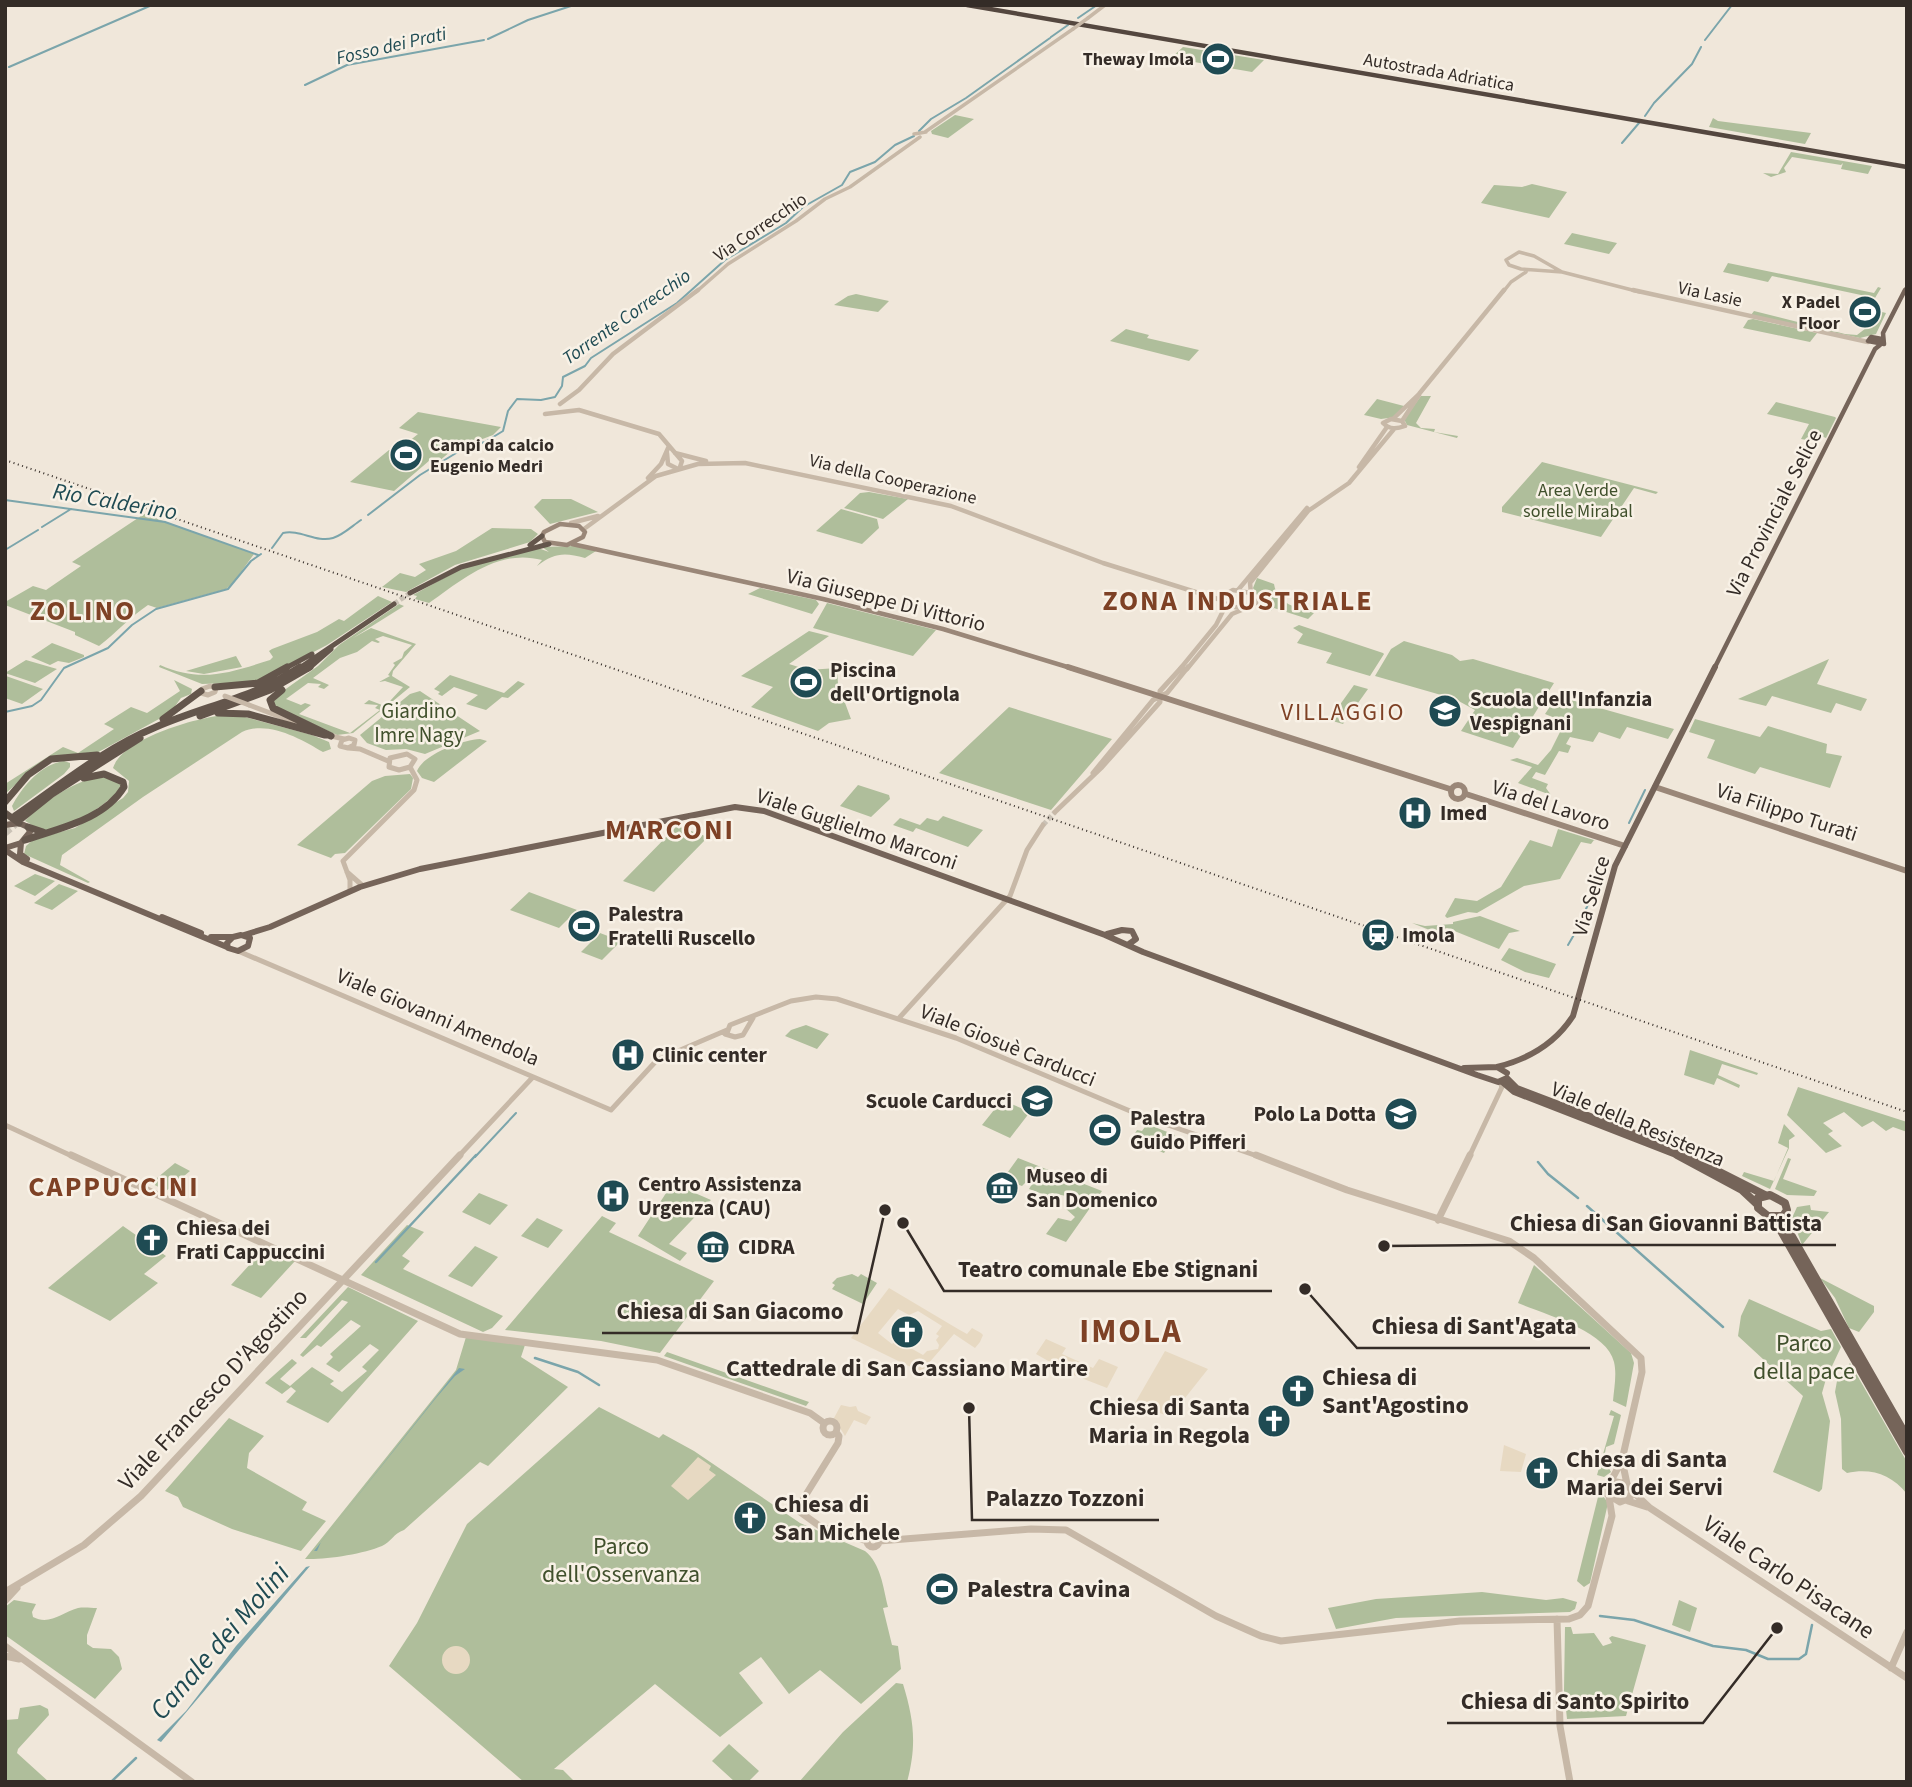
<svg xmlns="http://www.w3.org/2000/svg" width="1912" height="1787" viewBox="0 0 1912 1787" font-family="'Source Sans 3',sans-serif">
<rect width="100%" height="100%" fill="#f0e7da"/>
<!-- green -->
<path fill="#afbe9b" d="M1183,47L1264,60L1252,72L1171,58Z
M955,115L974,119L948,138L932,134L931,131Z
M1713,118L1718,121L1811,133L1805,144L1709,127Z
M1791,152L1872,166L1868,174L1841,169L1843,163L1841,165L1792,157L1784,168L1786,172L1771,177L1763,173L1778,174Z
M1532,184L1567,192L1549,218L1481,203L1494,185L1522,187Z
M1572,233L1617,243L1609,254L1564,244Z
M1728,263L1874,293L1878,287L1881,288L1875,298L1772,276L1768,282L1723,272Z
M856,294L889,301L878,312L834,305L848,296Z
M1854,305L1886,313L1876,334L1860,338L1751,315L1754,311L1845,334L1857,335L1870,325L1850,313Z
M1753,319L1817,333L1810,342L1743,328L1748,320Z
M1126,329L1149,335L1147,338L1199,350L1189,361L1110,341Z
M1421,396H1431L1416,423L1421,428L1435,429L1434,432L1458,436L1457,438L1407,425L1404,419Z
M1377,399L1404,406L1396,417L1381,419L1364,415Z
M1776,402L1835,417L1836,418L1826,438L1821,436L1818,442L1801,439L1809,424L1767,414Z
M418,412L501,427L493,435L451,451L438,462L430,460L394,491L350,482L389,450L397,451L418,434L399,428Z
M1542,462L1658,492L1656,494L1634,488L1601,537L1502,512V507Z
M869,492L908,499L883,519L844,508L860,493Z
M542,499H571L598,512L550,524L534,507Z
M841,509L877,519L879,528L862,544L816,531Z
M144,514L254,554L233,583L226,589L157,608L148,605C130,617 117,632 99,646L75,635V632L5,605V602L33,586L46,590L81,566L72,562Z
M492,528L531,529L538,534L530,542L455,565L406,592L382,587L400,573L415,577L426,570L419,564L456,551Z
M575,546L596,551L585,558C564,552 554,553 537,566L542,560C498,548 462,580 429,603L415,599L417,596L413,595L466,566L538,548L549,552L542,547Z
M1257,578L1274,584C1277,604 1297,608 1314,613L1308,619L1274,608L1271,611L1263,606L1253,588Z
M760,588L816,600L819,604L812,614L748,594Z
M378,596L392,602L327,645L256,682L202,684L159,667L160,665C201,683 229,673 270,660L273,657L269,651L272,649L317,632L339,619L344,621Z
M827,603L936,630L913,656L813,628Z
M399,604L404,606L353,638L371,628L416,644L393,671L392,676L410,687L393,701H390L403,687L385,681L379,682L390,676L388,675L395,665L393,663L402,658L404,652L412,645L383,636L375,639L380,642L378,643L372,641L357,652L340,658L313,678L329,685L324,689L318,687L321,684L308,683L286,699L301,705L305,703L311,705L299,714L350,733L380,710L375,708L378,705L364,704L369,700L382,705L384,708L353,733L337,735L274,706L273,700L276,696L318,666L339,645Z
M1299,625L1383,653L1384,654L1370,676L1326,663L1332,653L1297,643L1303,634L1293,628Z
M809,631L829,636L789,664L808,670L837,668L838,684L851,719L829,723L818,731L751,707L773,687L741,676Z
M1404,641L1452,655L1460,661L1473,659L1554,683L1513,748L1461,731L1475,710L1455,699L1375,676L1391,649Z
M52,643L84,655V657L69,663L58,661L50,665L31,657Z
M236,656L242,667L204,674L186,671Z
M1829,659L1817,684L1867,699L1861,711L1836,703L1831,713L1772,696L1766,706L1738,699Z
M26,660L57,669L35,683L5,673Z
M450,675L504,693L518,681L525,684L508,698L502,697L486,710L466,704L478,695L454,687L442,696L438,694L440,692L434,689Z
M6,676L43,689L22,704L5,698Z
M174,680L192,689L191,694L181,698L170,713L93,755L54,756L36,766L5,794V784L63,747L78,753L114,729L104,724L131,707L147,713L180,691Z
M1354,685L1368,689L1343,724L1329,720Z
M420,691L480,731L425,754L406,749L386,750L367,743L360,735L410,694Z
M1557,696L1674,729L1668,739L1627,727L1620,739L1599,732L1593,742L1570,737L1566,744L1571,746L1568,753L1559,751L1545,775L1536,772L1532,778L1548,784L1546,788L1551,795L1518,783L1532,767L1510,760L1517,758L1538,765L1551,750L1565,722L1545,714Z
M1009,707L1112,739L1051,810L939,773Z
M234,714L312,735L329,742L331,749L323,752C301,739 268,720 242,732L143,797L62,855L60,865L90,882L88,883L24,854L26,846L34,839L75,828L123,798L128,792L129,781L113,768C123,737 204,715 234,714Z
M1695,719L1760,737L1768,726L1827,744L1826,753L1842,756L1830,788L1760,767L1755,774L1707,758L1715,740L1689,732Z
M480,739L487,741L434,782L422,778L417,771C423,755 461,740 480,739Z
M64,761L70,763V767L64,774L14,811L12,806C22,787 41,764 64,761Z
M410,774L413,778L411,789L345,853L335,854L331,858L297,845L372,781L385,776Z
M101,776L121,783L122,787C111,802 60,837 40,830C35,828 30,823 25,821C44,800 74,782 101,776Z
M858,785L889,795L890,799L871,817L840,806Z
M943,816L983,830L968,847L916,828L913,832L893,825L900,818L920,825L927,818L938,821Z
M677,826L708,837L654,892L623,881Z
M1558,829L1597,841L1594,840L1591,844L1581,842L1560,879L1524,886L1477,913L1468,912L1447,918L1445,916L1455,898L1477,901L1501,887L1530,840L1552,847Z
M35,874L55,881L35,896L14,886Z
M59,884L78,891L52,910L34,903Z
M529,892L577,910L559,928L510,910Z
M1480,916L1520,931L1509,933L1499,949L1447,928L1443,929L1442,935L1412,923L1425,926L1453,924V922Z
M600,933L621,941L602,960L581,952Z
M1509,948L1556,964L1549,978L1525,972L1501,960Z
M806,1025L829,1034L817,1049L785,1036L791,1030Z
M1690,1050L1758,1073L1757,1075L1722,1064L1718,1075L1740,1085L1739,1088L1717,1078L1714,1085L1684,1075Z
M1798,1087L1907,1122V1132L1893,1127L1886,1131L1873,1121L1862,1127L1844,1112L1823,1123L1833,1131L1828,1134L1842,1146L1826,1153L1787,1115Z
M1002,1100L1030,1112L1010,1138L982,1125Z
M1147,1124L1175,1135L1164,1153L1131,1140L1137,1130L1142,1131Z
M1784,1124L1795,1136L1789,1140V1148L1770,1189L1742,1176L1744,1172L1774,1181L1788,1148L1778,1143Z
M1018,1158L1102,1191L1066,1242L1046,1234L1058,1218L1071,1221L1075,1217L1065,1208L1070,1203L1066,1196L1052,1193L1048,1196L1029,1189L1032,1184L1026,1182L1022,1186L1011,1182L1008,1186L1000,1183Z
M1788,1158L1791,1159L1783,1179L1817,1191L1814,1196L1787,1195L1775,1189Z
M175,1163L190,1171L166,1191L151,1183Z
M670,1187L678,1190L681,1187L711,1200L669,1244L687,1253L680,1261L638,1236Z
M479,1193L508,1205L490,1225L462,1212Z
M1810,1205L1811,1210L1829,1212L1802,1245L1792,1218L1797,1207Z
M602,1216L616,1223L609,1232L714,1281L660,1353L601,1341L505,1330Z
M537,1218L563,1230L548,1248L521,1236Z
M407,1225L424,1232L402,1256L410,1261L403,1269L503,1316L492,1328L483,1332L361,1275Z
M123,1226L166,1256L144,1274L158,1283L110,1321L48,1288Z
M475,1246L498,1257L472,1287L448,1276Z
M265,1248L295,1261L261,1298L231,1285Z
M1534,1265L1631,1353L1634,1363L1626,1407L1613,1401C1614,1389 1617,1374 1614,1362C1607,1331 1546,1315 1518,1303Z
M852,1274L858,1277L861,1274L877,1283L863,1304L832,1289L835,1285L832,1283L837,1278Z
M1820,1278L1874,1306V1312L1859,1332L1849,1328L1835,1298Z
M348,1287L418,1321L328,1423L286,1402L296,1391L291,1387L282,1394L265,1383L292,1359L297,1363L280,1379L290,1386L312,1367L334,1381L330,1384L342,1392L367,1371L362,1367L379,1350L370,1344L339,1372L326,1364L333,1357L330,1354L361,1326L351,1320L321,1347L317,1345L303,1357L300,1355L348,1302L342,1300L306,1338H300Z
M1749,1299L1821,1331L1831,1329L1841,1347L1826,1379L1822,1393L1830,1421L1822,1489L1819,1492L1773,1472L1803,1396L1738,1336L1741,1316Z
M466,1337L525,1345L521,1357L568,1387L488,1466L480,1462L404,1530C394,1533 391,1542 382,1546C363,1554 325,1560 305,1559L456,1370Z
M667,1352L809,1402L806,1406L664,1356Z
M1850,1363L1907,1462V1494C1891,1474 1871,1468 1847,1473L1842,1469L1841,1419L1835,1392L1837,1381Z
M599,1407L659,1438L663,1434L694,1451L800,1523L865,1551C881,1564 883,1587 888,1607L883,1608L892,1645L898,1646L901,1669L861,1704L820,1670L789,1694L761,1657L739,1673L763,1703L720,1737L655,1684L554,1769L563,1770L575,1782H524L389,1666L417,1623L467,1524Z
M1611,1410L1621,1415L1614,1444L1606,1447L1604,1459L1611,1472L1604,1477L1597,1475L1614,1416L1609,1415Z
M229,1418L264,1436L249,1453L247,1468L307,1502L302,1510L326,1521L301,1551L232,1529L183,1507L178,1497L165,1491Z
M1599,1490L1608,1503L1590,1583L1584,1587L1577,1581L1598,1497H1594L1595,1492Z
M1482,1592L1546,1600L1563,1598L1577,1602L1575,1609L1570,1612L1396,1618L1336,1629L1328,1608L1376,1599Z
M14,1600L36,1604L32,1612L33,1617C50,1626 62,1612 78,1608C84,1607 91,1608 97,1608L87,1635V1644L93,1648L111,1649L119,1657L122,1669L95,1699L5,1635V1607Z
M1679,1600L1697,1608L1690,1632L1672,1625Z
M1565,1627H1571L1573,1634L1594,1633L1603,1646L1612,1643L1609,1638L1612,1636L1646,1645L1626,1716L1567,1719L1564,1691Z
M896,1683L903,1684C914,1720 917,1745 907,1782H799L843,1732Z
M40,1705L48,1709L49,1715L18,1749L17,1753L49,1782H5V1720L18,1719L20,1708Z
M729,1744L759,1771L748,1782H735L712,1761Z"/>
<!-- plaza -->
<path fill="#e7d9c2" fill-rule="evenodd" d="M889,1288L958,1329L967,1334L972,1328L981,1333L983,1335L980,1342L975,1348L954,1334L921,1372L851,1338ZM898,1309L909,1315L918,1311L942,1326L936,1334L939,1336L936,1340L939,1345L938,1349L927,1351L923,1355L907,1346L905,1348L895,1342L892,1344L878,1333Z
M1046,1339L1066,1348L1062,1354L1093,1368L1099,1359L1118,1367L1107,1388L1071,1374L1036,1354Z
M1165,1351L1208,1369L1170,1417L1135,1403Z
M841,1405L850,1407L856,1406L858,1411L871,1417L866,1425L854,1420L845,1436L834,1418Z
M1504,1445L1526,1454L1521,1472L1500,1471Z
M698,1457L711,1466L709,1470L716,1475L688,1500L671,1486Z
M442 1660a14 14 0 1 1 28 0a14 14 0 1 1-28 0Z"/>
<!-- water -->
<path fill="#7ba5ab" d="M459,1368L465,1369L455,1376L436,1398L321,1542L317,1551H314Z
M310,1566L161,1742L157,1740L186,1711L236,1646L306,1567Z"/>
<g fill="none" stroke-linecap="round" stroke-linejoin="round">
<!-- stream-far1 -->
<path stroke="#7ba5ab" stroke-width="2" d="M1078,18L1097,5
M1051,37L1068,25
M488,39L528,20L574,5
M1705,40L1732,5
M9,67L152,5
M305,85L347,65L484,40
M1654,103L1692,64L1701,47
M1645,116L1654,103
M919,131L931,119L966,98L1050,38
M1622,143L1639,123
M5,500L165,522L258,555
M368,515L420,475L466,447L485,442L503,431L508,411L517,399L541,400L555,397L562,386L563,377L585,366L591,358L677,303L725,260L786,223L803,207L842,185L850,172L875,162L895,145L914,136
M42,527L71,509
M272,548L283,533C300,529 316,543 333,538C343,535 352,526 361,520
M5,550L38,530
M5,712L32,706L41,700L64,668L108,648L132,625L156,609L228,589L251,561L261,554
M1629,823L1645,790
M1586,909L1596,886
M1568,945L1575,933
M475,1157L516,1113"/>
<!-- stream -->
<path stroke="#7ba5ab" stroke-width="2.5" d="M1538,1162L1548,1174L1578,1198
M1587,1206L1723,1327
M376,1262L476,1155
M535,1358L578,1372L599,1385
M1600,1616L1634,1620L1713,1646L1746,1650L1768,1659H1799L1806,1654L1812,1625
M111,1782L136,1758"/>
<!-- tertiary-tunnel -->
<path stroke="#cac2b6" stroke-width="5" stroke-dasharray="5 2.5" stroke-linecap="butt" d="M1043,825L1055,812"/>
<!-- trunk-tunnel-far1 -->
<path stroke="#cac2b6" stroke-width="5" stroke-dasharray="5 2.5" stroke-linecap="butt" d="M394,604L410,593"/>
<!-- trunk-tunnel -->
<path stroke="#cac2b6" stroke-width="7" stroke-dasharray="7 3.5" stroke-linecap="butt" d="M5,833L18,822"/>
<!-- tertiary-far3 -->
<path stroke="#c7b8a7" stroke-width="3.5" d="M1088,18L1105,5
M925,132L1073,29
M914,134L926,132
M1519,252L1534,256L1562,272L1521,269L1509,265L1506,260Z
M1562,272L1640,292
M696,292L728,264L796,221L825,199L850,187L920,137
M1503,292L1511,282L1526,272"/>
<!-- tertiary-far2 -->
<path stroke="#c7b8a7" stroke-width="4.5" d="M1633,290L1868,342
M560,404L579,390L613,354L698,290
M545,414L579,410L659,434L682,461L680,467
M1391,419L1402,421L1405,426C1397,429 1390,430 1383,423Z
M1393,419L1419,394L1504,290
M1402,421L1419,395
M667,453L668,464L678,469
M675,453L706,461
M1359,467L1387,427
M648,478L661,464L669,446
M571,523L598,516
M584,529L656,476L698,464L745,463L951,506L1103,563L1221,600
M1233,590L1251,593L1256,603L1244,609L1226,605L1221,597Z
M1238,590L1307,508
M1251,593L1250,583L1308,511L1349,483L1394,429
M1180,669L1216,625L1226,605
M1187,669L1232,614L1244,609"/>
<!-- tertiary-far1 -->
<path stroke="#c7b8a7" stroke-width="5" d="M210,686L216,688L215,692L208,695L201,693L202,689Z
M249,705L302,725
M327,735L344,739
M349,738L355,740L354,745L348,748L340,746L342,740Z
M348,748L360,749L388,761
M407,754L415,759L410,767L399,770L389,767L390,758Z
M1093,773L1153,700L1167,693L1188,667
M1055,812L1101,768L1160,702V691L1182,667
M347,872L363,886
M350,891V880L343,861L414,790L417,780L410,767
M238,951L611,1110L657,1060L727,1030
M900,1017L1010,896L1027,850L1043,825
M727,1033L730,1025L791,1001L816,997L837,999L956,1038L1142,1116L1260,1157
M725,1034L735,1037L743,1035L753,1018
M5,1125L74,1157
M458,1157L533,1077
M1469,1157L1502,1087L1500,1082"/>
<!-- tertiary -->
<path stroke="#c7b8a7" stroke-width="7" d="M71,1155L460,1334L657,1360L810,1413L824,1423
M1256,1155L1347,1190L1509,1241L1534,1258L1641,1358L1642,1372L1622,1460L1611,1481
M1438,1220L1470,1155
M823 1428a7 7 0 1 1 14 0a7 7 0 1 1-14 0Z
M836,1432L839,1436L838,1443L802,1501L800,1512L821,1527L867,1541
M1622,1460L1627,1484
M1611,1481L1627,1484L1632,1491L1630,1498L1620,1502L1607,1494L1605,1487Z
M1632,1491L1650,1508L1907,1678
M1628,1501L1647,1507
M867 1541a6 6 0 1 1 12 0a6 6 0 1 1-12 0Z
M879,1541L1031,1529L1066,1530L1216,1616L1261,1636L1281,1641L1460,1621L1569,1619L1580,1615L1588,1606L1612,1516L1609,1497
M5,1592L84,1545L141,1496L460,1155
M5,1601L17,1588
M1557,1619L1560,1726L1570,1782
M5,1646L192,1782
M5,1656L19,1659
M1891,1668L1907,1632"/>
<!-- secondary-far1 -->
<path stroke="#9a8778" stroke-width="4.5" d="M560,524L579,526L585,532L583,537L567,545L545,542L542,536L544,532Z
M572,544L823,599L943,629L1074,669"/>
<!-- secondary -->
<path stroke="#9a8778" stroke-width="6" d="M1068,667L1450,789
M1451 792a7 7 0 1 1 14 0a7 7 0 1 1-14 0Z
M1655,787L1907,871
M1466,794L1625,846"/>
<!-- primary-far3 -->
<path stroke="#756459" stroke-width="3.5" d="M1904,292L1907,287"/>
<!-- primary-far2 -->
<path stroke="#756459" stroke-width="4.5" d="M1882,339L1871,337L1868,341L1884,344L1883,333L1905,290
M1714,669L1875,349L1880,345"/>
<!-- primary-far1 -->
<path stroke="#756459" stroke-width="6" d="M5,825L19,823L28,827L30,832L21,843L5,848
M21,843L20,854L27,859
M5,850L23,862L227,947
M162,917L201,933
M1107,934L1122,930L1132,931L1136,939L1129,944
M241,935L250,938L248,946L238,951L228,948L227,943L233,937Z
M244,935L270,927L360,887L420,869L735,807L764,811L1105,935L1143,952L1477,1075L1498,1082L1507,1078
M211,937H233
M1497,1067C1529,1059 1555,1044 1573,1016L1615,866L1715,667
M1464,1068L1497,1067L1507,1073
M1507,1078L1517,1088L1664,1144L1690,1157
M1501,1081L1514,1092L1681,1157"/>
<!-- primary -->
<path stroke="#756459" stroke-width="8" d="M1677,1155L1742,1190L1757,1204
M1686,1155L1765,1195
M1770,1195L1785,1203L1787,1210L1783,1216H1768L1758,1208V1198Z
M1768,1216L1777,1224L1907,1452
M1783,1216L1786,1226L1907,1437"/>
<!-- trunk-far1 -->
<path stroke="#64564c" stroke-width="5" d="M530,545L542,536
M410,593L461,567L549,544
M284,669L312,654
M298,669L394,604
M308,669L331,649"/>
<!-- trunk -->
<path stroke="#64564c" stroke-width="7" d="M215,687L258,683L287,667
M282,690L270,700L273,708L331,736
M218,713L248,714L325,735
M200,716L270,690L310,667
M163,719L201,691
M5,802L28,775L51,759L97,755
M5,813L19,823
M15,816C60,785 105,748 156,727C204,706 256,697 300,667
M22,818L52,794L140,738
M28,827L43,832
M25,840C59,828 104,820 124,787L123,782L104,774L84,778"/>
<!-- motorway -->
<path stroke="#54473f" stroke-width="4.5" d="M967,5L1907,167"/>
<!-- rail -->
<path stroke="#342c27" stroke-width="2" stroke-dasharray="1 3.5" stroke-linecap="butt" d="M5,460L1907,1112"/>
<!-- tertiary-bridge-far1 -->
<path stroke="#c7b8a7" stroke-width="3.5" d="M1073,29L1088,18"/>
<!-- tertiary-bridge -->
<path stroke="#c7b8a7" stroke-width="5" d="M225,696L249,705"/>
</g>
<!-- icons -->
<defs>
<symbol id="stadium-disc" viewBox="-11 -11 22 22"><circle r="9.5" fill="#1f4b53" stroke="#f8f1e6"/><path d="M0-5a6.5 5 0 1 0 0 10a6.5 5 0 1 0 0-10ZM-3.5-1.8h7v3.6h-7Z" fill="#fff"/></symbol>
<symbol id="school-disc" viewBox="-11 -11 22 22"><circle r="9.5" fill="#1f4b53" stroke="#f8f1e6"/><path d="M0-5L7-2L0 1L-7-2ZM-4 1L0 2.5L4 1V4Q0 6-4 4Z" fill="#fff"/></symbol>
<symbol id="hospital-disc" viewBox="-11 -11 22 22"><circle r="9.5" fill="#1f4b53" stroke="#f8f1e6"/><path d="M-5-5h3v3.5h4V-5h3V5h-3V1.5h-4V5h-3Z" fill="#fff"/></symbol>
<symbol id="station-disc" viewBox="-11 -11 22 22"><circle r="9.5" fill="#1f4b53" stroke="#f8f1e6"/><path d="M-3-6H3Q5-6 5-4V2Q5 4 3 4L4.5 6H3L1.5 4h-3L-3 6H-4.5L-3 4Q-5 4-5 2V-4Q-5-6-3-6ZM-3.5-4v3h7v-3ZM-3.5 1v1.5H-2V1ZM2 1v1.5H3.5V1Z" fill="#fff"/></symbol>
<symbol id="university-disc" viewBox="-11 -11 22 22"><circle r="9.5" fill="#1f4b53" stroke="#f8f1e6"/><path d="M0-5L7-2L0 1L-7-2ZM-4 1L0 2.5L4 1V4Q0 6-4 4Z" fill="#fff"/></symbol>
<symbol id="museum-disc" viewBox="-11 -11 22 22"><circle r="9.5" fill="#1f4b53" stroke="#f8f1e6"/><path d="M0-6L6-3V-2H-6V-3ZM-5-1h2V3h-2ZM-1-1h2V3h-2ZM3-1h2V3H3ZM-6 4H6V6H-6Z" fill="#fff"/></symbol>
<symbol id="church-disc" viewBox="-11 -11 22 22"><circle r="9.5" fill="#1f4b53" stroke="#f8f1e6"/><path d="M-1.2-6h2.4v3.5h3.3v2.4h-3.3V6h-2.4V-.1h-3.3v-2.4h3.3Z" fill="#fff"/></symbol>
</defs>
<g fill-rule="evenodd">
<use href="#stadium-disc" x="1199" y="40" width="38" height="38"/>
<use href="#stadium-disc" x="1846" y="293" width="38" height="38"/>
<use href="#stadium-disc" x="387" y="436" width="38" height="38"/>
<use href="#stadium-disc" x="787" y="663" width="38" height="38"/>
<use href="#school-disc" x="1426" y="692" width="38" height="38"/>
<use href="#hospital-disc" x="1396" y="794" width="38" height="38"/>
<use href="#stadium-disc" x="565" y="907" width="38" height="38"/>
<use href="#station-disc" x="1359" y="916" width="38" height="38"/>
<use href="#hospital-disc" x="609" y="1036" width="38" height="38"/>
<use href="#school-disc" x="1018" y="1082" width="38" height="38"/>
<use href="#university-disc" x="1382" y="1095" width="38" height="38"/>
<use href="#stadium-disc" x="1086" y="1111" width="38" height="38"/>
<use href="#museum-disc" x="983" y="1169" width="38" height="38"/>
<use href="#hospital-disc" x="594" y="1177" width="38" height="38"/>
<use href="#church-disc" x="133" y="1221" width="38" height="38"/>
<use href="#museum-disc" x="694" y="1228" width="38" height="38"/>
<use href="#church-disc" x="888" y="1313" width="38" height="38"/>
<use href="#church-disc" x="1279" y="1372" width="38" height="38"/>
<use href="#church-disc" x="1255" y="1402" width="38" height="38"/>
<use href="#church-disc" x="1523" y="1454" width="38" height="38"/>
<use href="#church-disc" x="731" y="1499" width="38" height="38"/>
<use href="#stadium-disc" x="923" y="1570" width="38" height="38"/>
</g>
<g text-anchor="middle" stroke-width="5" stroke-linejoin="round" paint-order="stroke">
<!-- far-poi labels -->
<g font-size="18" font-weight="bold" fill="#342c27" stroke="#f8f1e6" text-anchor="end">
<text x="1194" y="65">Theway Imola</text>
<text x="1840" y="308">X Padel<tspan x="1840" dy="21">Floor</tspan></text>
<text x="430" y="451" text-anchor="start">Campi da calcio<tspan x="430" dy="21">Eugenio Medri</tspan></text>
</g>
<!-- far-street labels -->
<g font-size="18" fill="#342c27" stroke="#f8f1e6">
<text transform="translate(1439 72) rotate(10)" y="6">Autostrada Adriatica</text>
<text transform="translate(760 227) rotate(-34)" y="6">Via Correcchio</text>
<text transform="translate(1710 294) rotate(12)" y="6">Via Lasie</text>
<text transform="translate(893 479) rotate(13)" y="6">Via della Cooperazione</text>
</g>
<!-- far-park labels -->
<g font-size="18" fill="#40502c" stroke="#f8f1e6">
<text x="1578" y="496">Area Verde<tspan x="1578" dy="21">sorelle Mirabal</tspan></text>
</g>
<!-- far-water labels -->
<g font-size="19" font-style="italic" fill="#1f4b53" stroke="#f8f1e6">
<text transform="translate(391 45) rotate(-13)" y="7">Fosso dei Prati</text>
<text transform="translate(626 316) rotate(-35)" y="7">Torrente Correcchio</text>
</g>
<!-- street labels -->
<g font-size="21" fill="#342c27" stroke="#f8f1e6">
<text transform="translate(1774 513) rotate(-63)" y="7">Via Provinciale Selice</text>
<text transform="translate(886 600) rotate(14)" y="7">Via Giuseppe Di Vittorio</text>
<text transform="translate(1551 805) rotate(18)" y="7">Via del Lavoro</text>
<text transform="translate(1787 812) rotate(18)" y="7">Via Filippo Turati</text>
<text transform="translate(857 829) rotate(19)" y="7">Viale Guglielmo Marconi</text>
<text transform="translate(1591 896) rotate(-73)" y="7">Via Selice</text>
<text transform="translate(438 1017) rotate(23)" y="7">Viale Giovanni Amendola</text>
<text transform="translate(1008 1045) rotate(22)" y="7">Viale Giosuè Carducci</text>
<text transform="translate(1638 1124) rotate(23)" y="7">Viale della Resistenza</text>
</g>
<!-- poi labels -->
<g font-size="21" font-weight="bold" fill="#342c27" stroke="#f8f1e6" text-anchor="start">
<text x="830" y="677">Piscina<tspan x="830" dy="24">dell'Ortignola</tspan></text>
<text x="1470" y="706">Scuola dell'Infanzia<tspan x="1470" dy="24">Vespignani</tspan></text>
<text x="1440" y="820">Imed</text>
<text x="608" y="921">Palestra<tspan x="608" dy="24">Fratelli Ruscello</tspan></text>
<text x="1402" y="942">Imola</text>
<text x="652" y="1062">Clinic center</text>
<text x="1012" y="1108" text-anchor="end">Scuole Carducci</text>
<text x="1376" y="1121" text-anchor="end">Polo La Dotta</text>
<text x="1130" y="1125">Palestra<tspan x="1130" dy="24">Guido Pifferi</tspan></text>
<text x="1026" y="1183">Museo di<tspan x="1026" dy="24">San Domenico</tspan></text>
<text x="638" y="1191">Centro Assistenza<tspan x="638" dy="24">Urgenza (CAU)</tspan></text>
<text x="176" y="1235">Chiesa dei<tspan x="176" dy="24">Frati Cappuccini</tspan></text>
<text x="738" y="1254">CIDRA</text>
</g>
<!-- park labels -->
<g font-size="21" fill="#40502c" stroke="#f8f1e6">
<text x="419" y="718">Giardino<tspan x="419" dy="24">Imre Nagy</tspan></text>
</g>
<!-- water labels -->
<g font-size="23" font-style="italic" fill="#1f4b53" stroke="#f8f1e6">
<text transform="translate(115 501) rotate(10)" y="8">Rio Calderino</text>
</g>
<!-- quarter labels -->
<g font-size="24" letter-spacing="2" fill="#7e4125" stroke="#f8f1e6">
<text x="1343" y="720">VILLAGGIO</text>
</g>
<!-- near-park labels -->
<g font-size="24" fill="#40502c" stroke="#f8f1e6">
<text x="1804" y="1351">Parco<tspan x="1804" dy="28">della pace</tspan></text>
<text x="621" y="1554">Parco<tspan x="621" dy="28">dell'Osservanza</tspan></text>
</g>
<!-- near-poi labels -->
<g font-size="24" font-weight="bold" fill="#342c27" stroke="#f8f1e6" text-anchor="start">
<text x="907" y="1376" text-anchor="middle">Cattedrale di San Cassiano Martire</text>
<text x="1322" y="1385">Chiesa di<tspan x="1322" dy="28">Sant'Agostino</tspan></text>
<text x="1250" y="1415" text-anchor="end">Chiesa di Santa<tspan x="1250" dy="28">Maria in Regola</tspan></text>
<text x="1566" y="1467">Chiesa di Santa<tspan x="1566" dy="28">Maria dei Servi</tspan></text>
<text x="774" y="1512">Chiesa di<tspan x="774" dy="28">San Michele</tspan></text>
<text x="967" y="1597">Palestra Cavina</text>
</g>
<!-- near-street labels -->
<g font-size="24" fill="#342c27" stroke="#f8f1e6">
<text transform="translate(213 1389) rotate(-47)" y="8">Viale Francesco D'Agostino</text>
<text transform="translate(1789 1577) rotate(34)" y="8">Viale Carlo Pisacane</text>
</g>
<!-- district labels -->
<g font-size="28" font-weight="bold" letter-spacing="2" fill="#7e4125" stroke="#f8f1e6">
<text x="1238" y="610">ZONA INDUSTRIALE</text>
<text x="83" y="620">ZOLINO</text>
<text x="670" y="839">MARCONI</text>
<text x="114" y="1196">CAPPUCCINI</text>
</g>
<!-- near-water labels -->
<g font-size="28" font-style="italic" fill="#1f4b53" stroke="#f8f1e6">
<text transform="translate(219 1641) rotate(-49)" y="10">Canale dei Molini</text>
</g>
<!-- near-district labels -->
<g font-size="33" font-weight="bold" letter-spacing="2" fill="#7e4125" stroke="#f8f1e6">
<text x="1131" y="1342">IMOLA</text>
</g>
</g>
<!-- callouts -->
<path fill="none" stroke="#342c27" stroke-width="2.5" d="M1384 1246L1496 1245H1836M903 1223L944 1291H1272M885 1210L857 1333H602M1305 1289L1357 1348H1590M969 1408L972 1520H1159M1777 1628L1703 1723H1447"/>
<g fill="#342c27" stroke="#f8f1e6" stroke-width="2.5">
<circle cx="1384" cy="1246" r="7"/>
<circle cx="903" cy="1223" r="7"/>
<circle cx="885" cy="1210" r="7"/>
<circle cx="1305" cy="1289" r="7"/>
<circle cx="969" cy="1408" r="7"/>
<circle cx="1777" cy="1628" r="7"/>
</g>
<g font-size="23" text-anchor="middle" font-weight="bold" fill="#342c27" stroke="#f8f1e6" stroke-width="5" stroke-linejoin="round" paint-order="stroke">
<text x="1666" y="1231">Chiesa di San Giovanni Battista</text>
<text x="1108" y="1277">Teatro comunale Ebe Stignani</text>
<text x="730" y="1319">Chiesa di San Giacomo</text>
<text x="1474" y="1334">Chiesa di Sant'Agata</text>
<text x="1065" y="1506">Palazzo Tozzoni</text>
<text x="1575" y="1709">Chiesa di Santo Spirito</text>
</g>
<!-- border -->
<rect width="1912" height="1787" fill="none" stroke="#342c27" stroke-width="14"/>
</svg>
